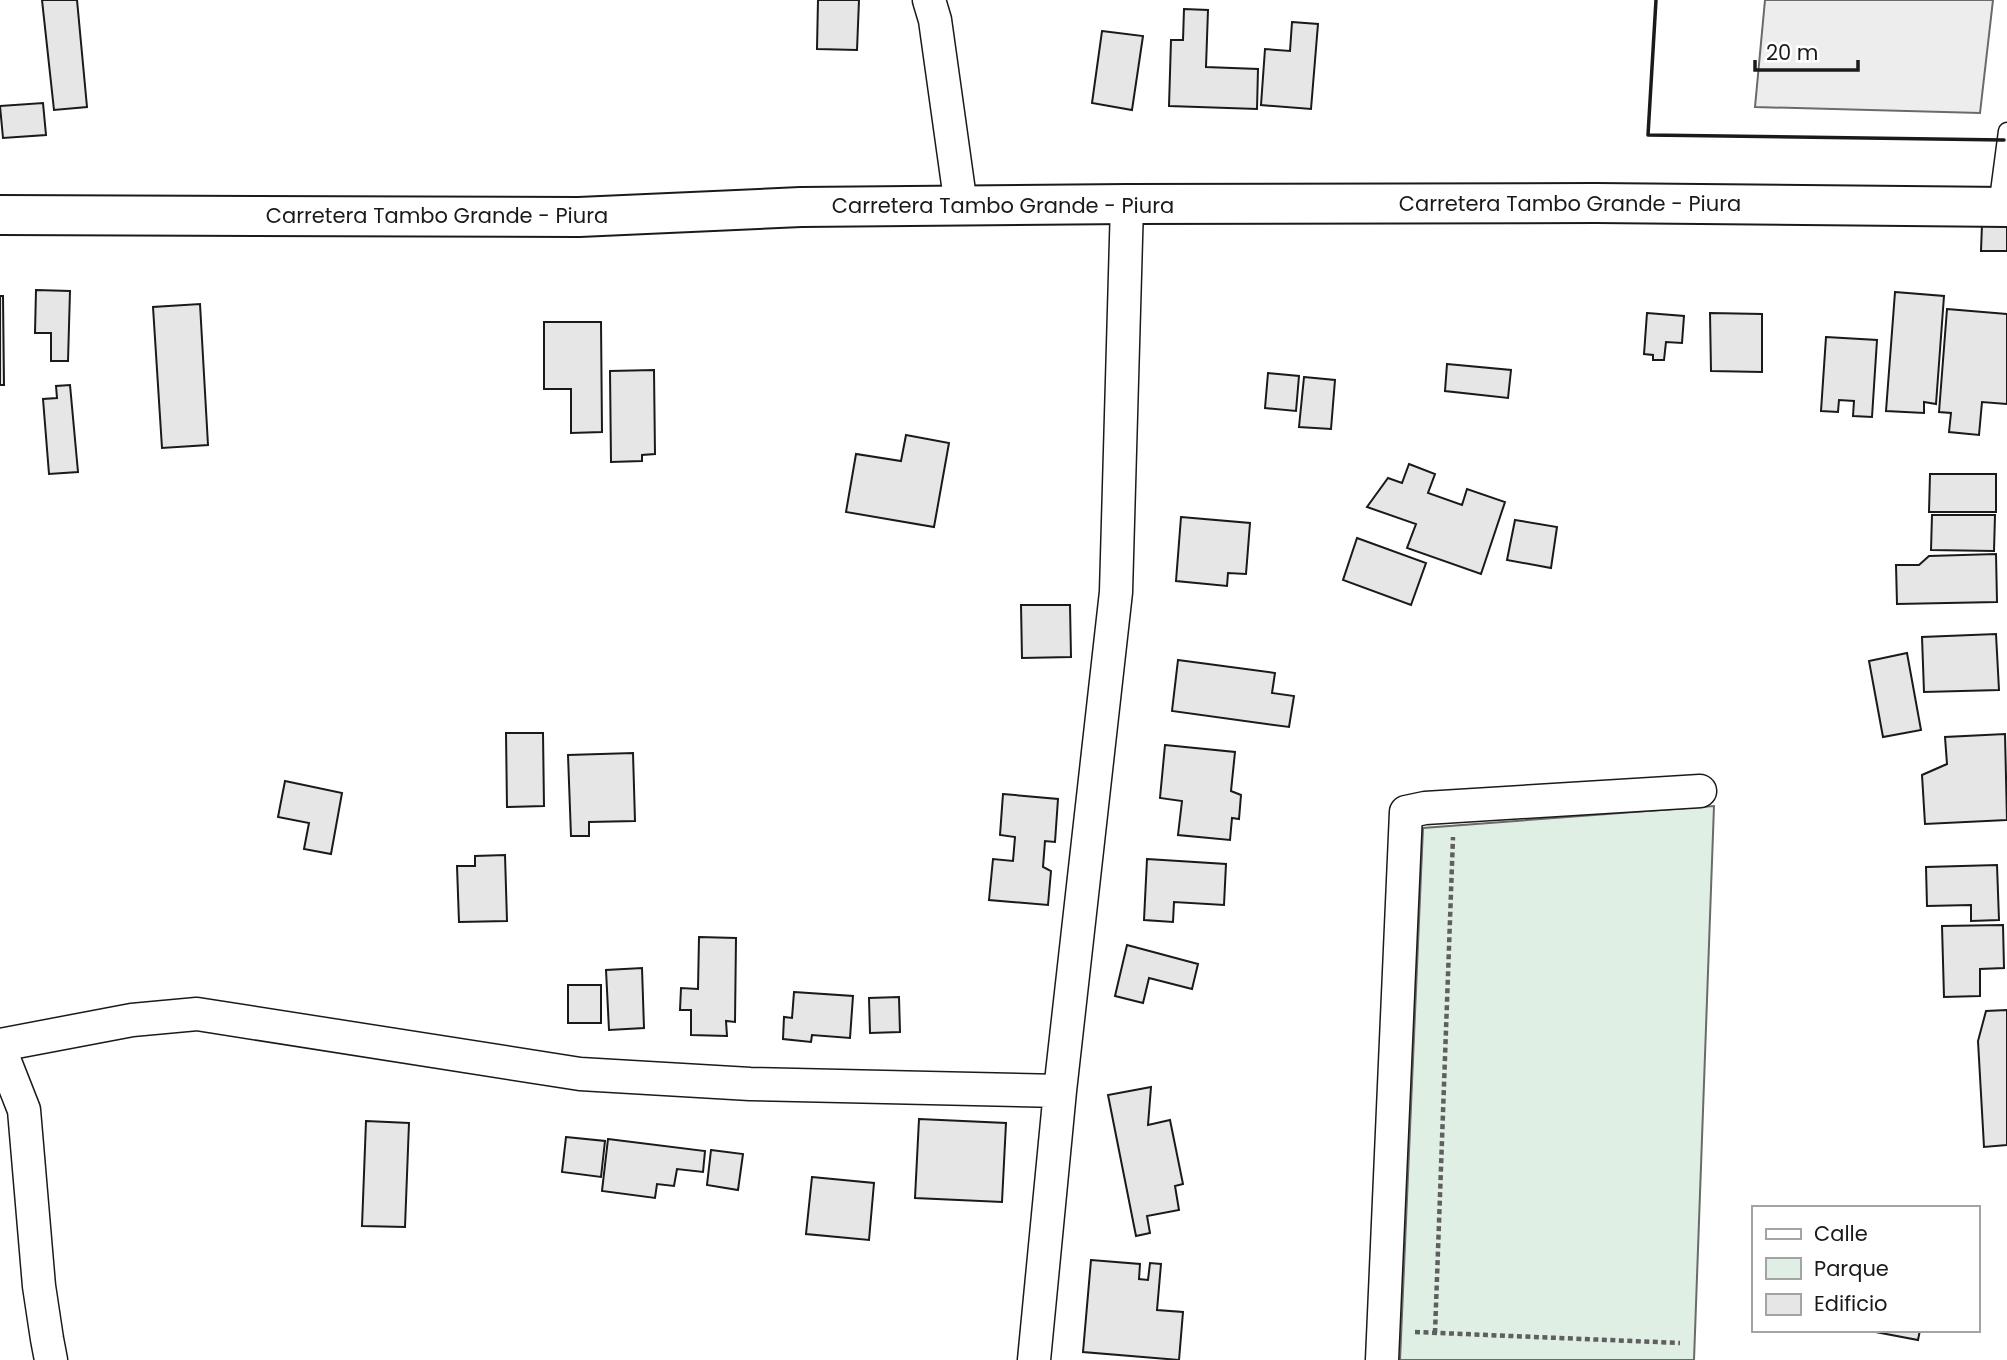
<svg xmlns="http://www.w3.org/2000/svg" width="2007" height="1360" viewBox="0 0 2007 1360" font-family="Poppins,sans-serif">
<rect width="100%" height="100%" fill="#fff"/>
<!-- green -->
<path fill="#e0efe3" stroke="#6a6a6a" stroke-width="2" d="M1714,806L1694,1360H1400L1423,828Z"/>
<!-- parking -->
<path fill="#ededed" stroke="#6a6a6a" stroke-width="2" d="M1765,0H1993L1980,113L1755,107Z"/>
<!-- building -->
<path fill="#e6e6e6" stroke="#1a1a1a" stroke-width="2" d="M42,0H77L87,107L54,110Z
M818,0H859L857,50L817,49Z
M1184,9L1208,10L1206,67L1258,69L1257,109L1169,106L1171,40H1183Z
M1292,22L1318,24L1311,109L1261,105L1265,49L1290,51Z
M1102,31L1143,36L1132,110L1092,103Z
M43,103L46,135L3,138L0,106Z
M1982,224L2007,225V251H1981Z
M36,290L70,291L68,361H51V333H35Z
M1895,292L1944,296L1936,404L1924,402V413L1886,411Z
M0,296H3L4,385H0Z
M200,304L208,445L162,448L153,307Z
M1947,309L2007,314V404L1982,402L1979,435L1949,432L1951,413L1939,412Z
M1647,313L1684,316L1682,343L1666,342L1664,360H1653V355L1644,354Z
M1710,313L1762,314V372L1711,371Z
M544,322H601L602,432L571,433V389H544Z
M1826,337L1877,340L1872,417L1853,416L1854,401L1839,400L1838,412L1821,411Z
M1447,364L1511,370L1508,398L1445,391Z
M654,370L655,454L642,455V461L611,462L610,371Z
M1268,373L1299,376L1296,411L1265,408Z
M1304,377L1335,380L1331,429L1299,427Z
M70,385L78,472L49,474L43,399L57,398L56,386Z
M906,435L949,443L934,527L846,512L856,454L901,461Z
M1409,464L1435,474L1428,493L1462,505L1467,489L1505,502L1481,574L1407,548L1416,524L1367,507L1388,478L1402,483Z
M1930,474H1996V512H1929Z
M1932,515H1995L1994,551L1931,550Z
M1181,517L1250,523L1246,574L1228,573L1227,586L1176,581Z
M1515,520L1557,527L1551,568L1507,560Z
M1357,538L1426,563L1411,605L1343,580Z
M1996,554L1997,602L1897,604L1896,565H1919L1929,556Z
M1021,605H1070L1071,657L1022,658Z
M1996,634L1999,690L1924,692L1922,637Z
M1907,653L1921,730L1883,737L1869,661Z
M1178,660L1275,673L1272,693L1294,696L1289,727L1172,711Z
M506,733H543L544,806L507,807Z
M2005,734L2007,820L1925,824L1922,775L1947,764L1945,737Z
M1165,745L1235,752L1231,791L1241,795L1239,819L1232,818L1230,840L1178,835L1182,801L1160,798Z
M633,753L635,821L589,822V836H571L568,755Z
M285,781L342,793L331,854L304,849L309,823L278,817Z
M1003,794L1058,799L1055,842L1045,841L1043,867L1051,871L1048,905L989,900L993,859L1013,861L1015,837L1000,835Z
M505,855L507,921L459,922L457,866H475V856Z
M1147,859L1226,864L1224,905L1174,902L1173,922L1144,920Z
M1997,865L1999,920L1971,921V905L1927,906L1926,867Z
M2003,925L2004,968L1980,969V996L1944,997L1942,926Z
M699,937L736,938L735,1022L726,1021L727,1036L691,1035V1010H680L681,988L698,989Z
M1127,945L1198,964L1192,989L1149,978L1143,1003L1115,996Z
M642,968L644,1028L609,1030L606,970Z
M568,985H601V1023H568Z
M794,992L853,996L850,1038L812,1035L811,1042L783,1039L784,1017L792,1018Z
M899,997L900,1032L870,1033L869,998Z
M2007,1010V1145L1984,1147L1978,1041L1986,1011Z
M1151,1087L1148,1125L1170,1120L1183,1184L1175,1186L1179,1210L1147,1216L1150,1233L1136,1236L1108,1095Z
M919,1119L1006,1123L1002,1202L915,1198Z
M366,1121L409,1123L405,1227L362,1226Z
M566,1137L605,1141L601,1177L562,1172Z
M608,1139L705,1151L703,1172L677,1169L674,1186L657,1184L655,1198L602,1191Z
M711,1150L743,1154L738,1190L707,1185Z
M812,1177L874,1183L869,1240L806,1234Z
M1091,1260L1140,1264L1139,1279L1148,1280L1150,1263L1161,1264L1157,1310L1183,1312L1179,1360L1083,1352Z
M1865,1330H1920L1918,1340Z"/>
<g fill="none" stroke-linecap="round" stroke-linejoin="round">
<defs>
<path id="lane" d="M1997,207L2007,131"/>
<path id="street" d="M929,0L935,20L961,206
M0,1045L132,1020L197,1014L580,1074L750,1084L1060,1091
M0,1049L24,1110L39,1286L47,1339L51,1360
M1034,1360L1060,1091L1116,592L1127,204
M1382,1360L1406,812L1425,808L1700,791"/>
<path id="secondary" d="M0,215L579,217L801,207L1127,204L1596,203L2007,207"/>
</defs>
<!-- lane casing -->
<use href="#lane" stroke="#1a1a1a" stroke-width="19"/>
<!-- street casing -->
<use href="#street" stroke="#1a1a1a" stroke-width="35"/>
<!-- secondary casing -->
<use href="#secondary" stroke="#1a1a1a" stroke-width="42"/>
<!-- path -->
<path stroke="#5f5f5f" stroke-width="4.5" stroke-dasharray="5 3.5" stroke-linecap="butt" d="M1415,1332L1680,1343
M1435,1333L1453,837"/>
<!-- lane -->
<use href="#lane" stroke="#fff" stroke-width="16"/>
<!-- street -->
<use href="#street" stroke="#fff" stroke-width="32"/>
<!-- secondary -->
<use href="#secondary" stroke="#fff" stroke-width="38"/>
<!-- wall -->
<path stroke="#1a1a1a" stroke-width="3.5" d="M1656,0L1648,135L2004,140"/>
</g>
<g text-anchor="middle" stroke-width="5" stroke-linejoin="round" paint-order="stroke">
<!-- street labels -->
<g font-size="21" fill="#1a1a1a" stroke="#fff">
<text x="1570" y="211">Carretera Tambo Grande - Piura</text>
<text x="1003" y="213">Carretera Tambo Grande - Piura</text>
<text x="437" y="223">Carretera Tambo Grande - Piura</text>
</g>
</g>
<!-- legend -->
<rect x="1752" y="1206" width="228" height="126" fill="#ffffff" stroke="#a3a3a3" stroke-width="2"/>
<rect x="1766" y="1229" width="35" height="10" fill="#ffffff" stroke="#a3a3a3" stroke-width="2"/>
<text x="1814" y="1241" font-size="21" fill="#1a1a1a">Calle</text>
<rect x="1766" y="1258" width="35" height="21" fill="#e0efe3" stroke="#a3a3a3" stroke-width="2"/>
<text x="1814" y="1276" font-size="21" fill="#1a1a1a">Parque</text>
<rect x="1766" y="1294" width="35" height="21" fill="#e6e6e6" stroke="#a3a3a3" stroke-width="2"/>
<text x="1814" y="1311" font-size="21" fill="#1a1a1a">Edificio</text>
<!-- scale -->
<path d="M1755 60v10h103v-10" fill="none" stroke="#1a1a1a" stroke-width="3.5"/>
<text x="1766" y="60" font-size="21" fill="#1a1a1a" stroke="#ffffff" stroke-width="5" paint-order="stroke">20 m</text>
</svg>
